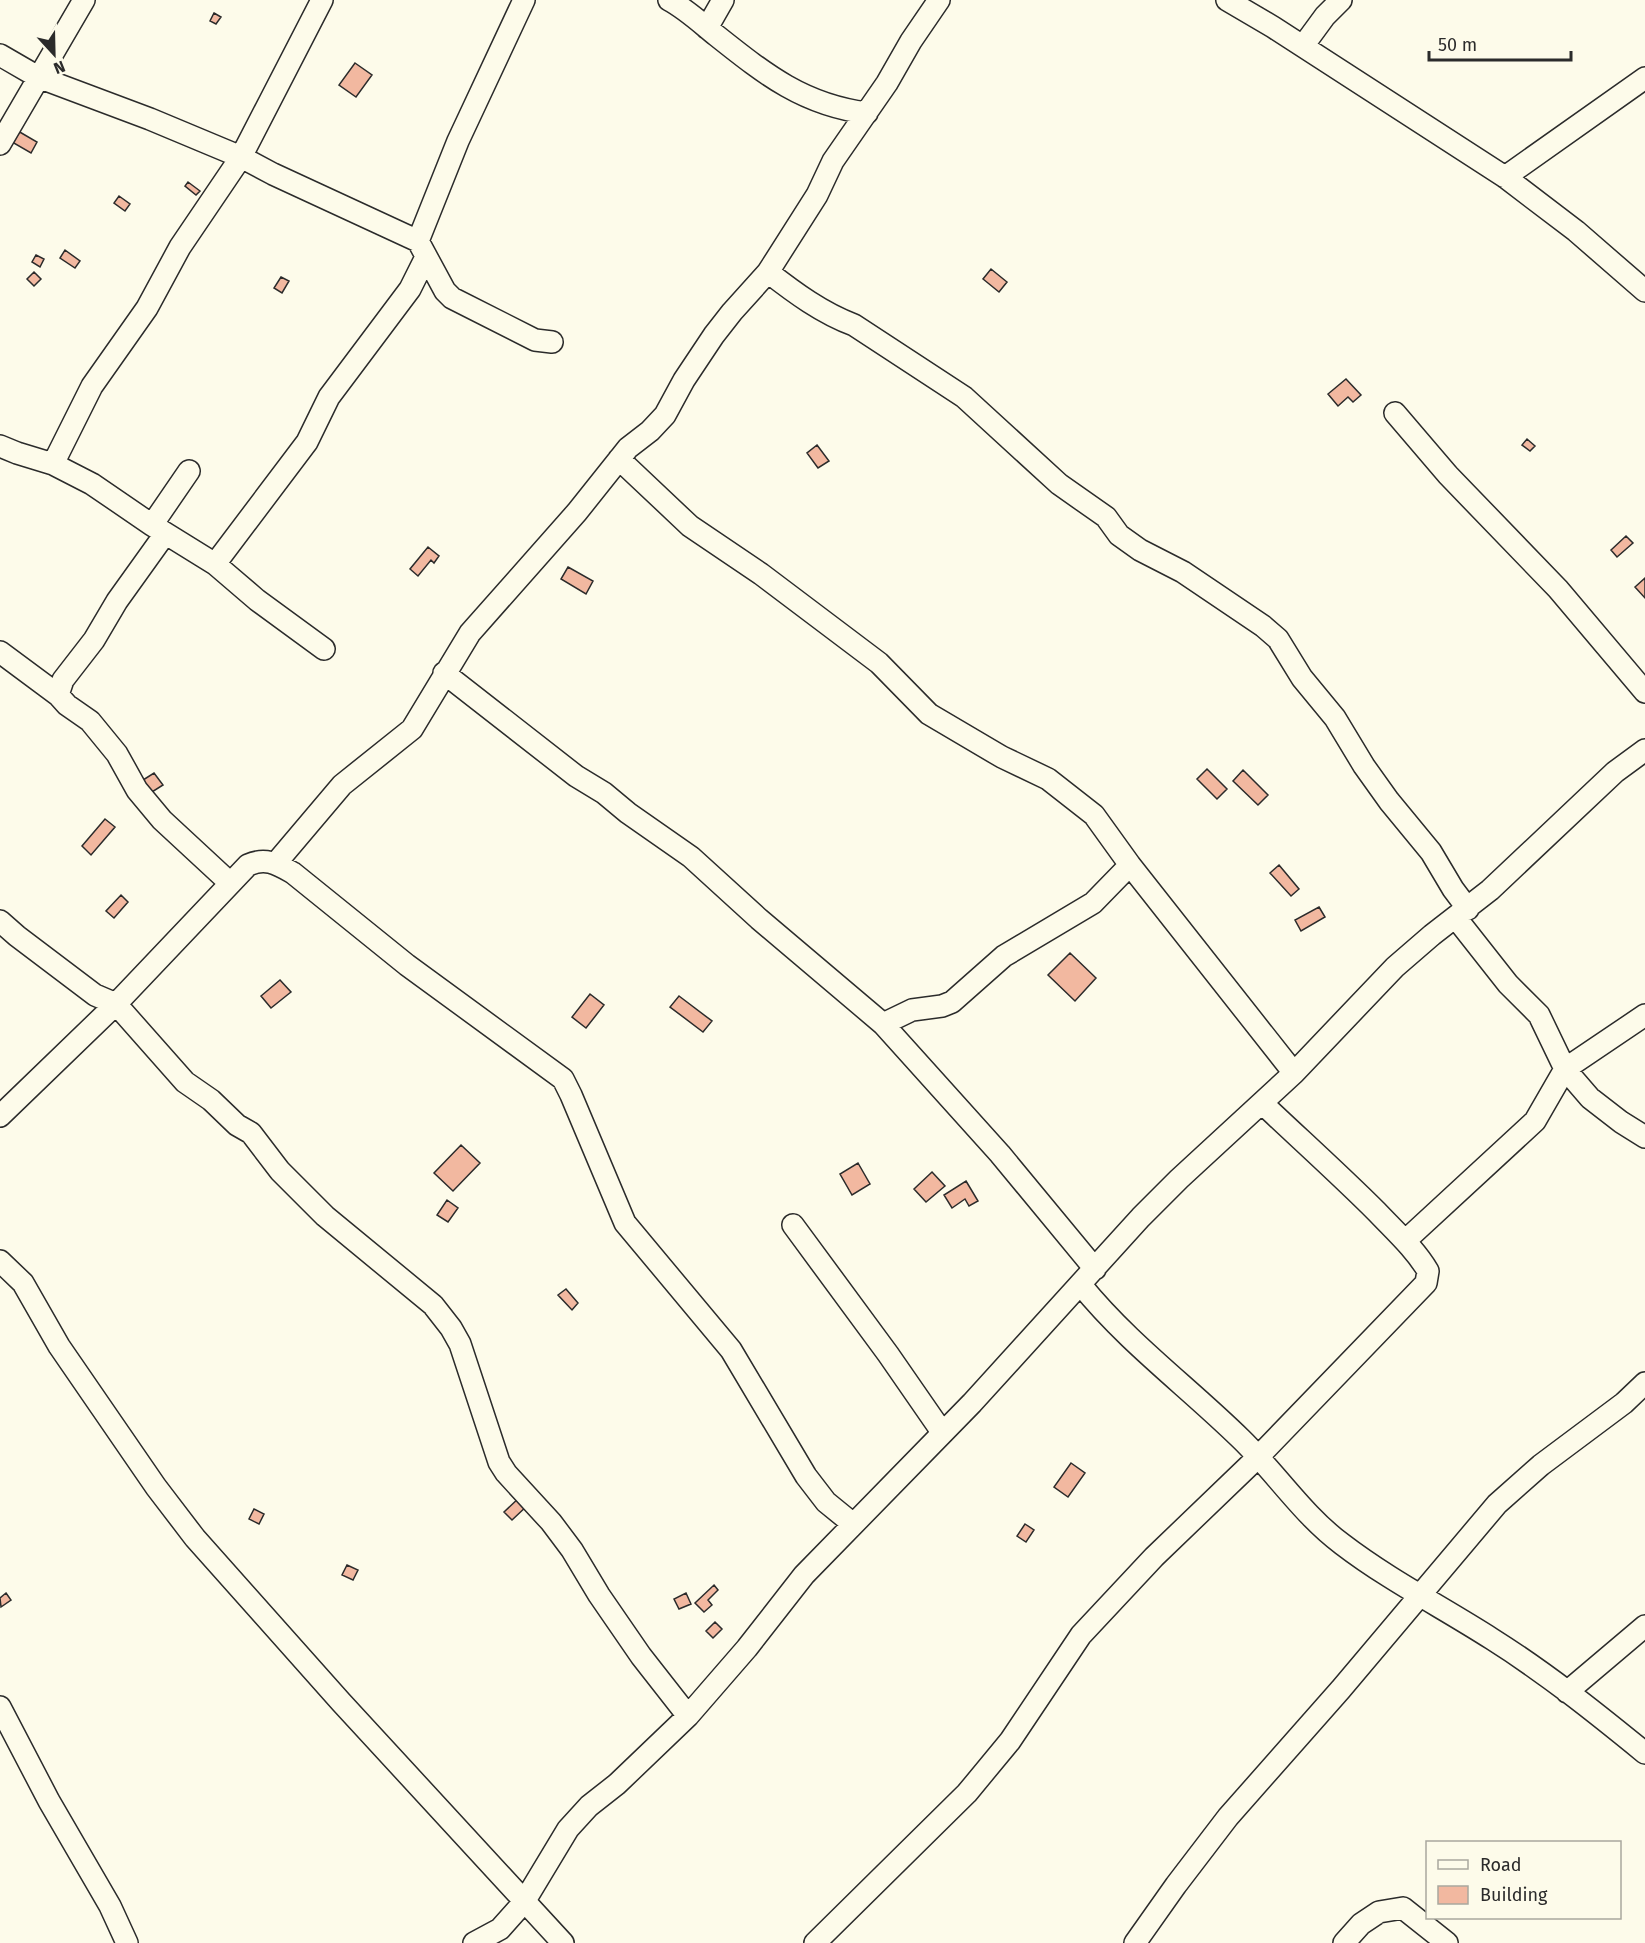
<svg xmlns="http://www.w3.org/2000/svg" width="1645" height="1943" viewBox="0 0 1645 1943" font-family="'Fira Sans',sans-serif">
<rect width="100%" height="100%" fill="#fdfbea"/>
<!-- building -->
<path fill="#f2b8a0" stroke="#2b2b2b" stroke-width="1.5" d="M214,13L221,17L216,24L210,21Z
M355,63L372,75L356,97L339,85Z
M18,131L37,142L31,153L12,142Z
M188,182L200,191L196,195L185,186Z
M119,196L130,204L125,211L114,203Z
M65,250L80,261L75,268L60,258Z
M36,255L44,259L40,267L32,262Z
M991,269L1007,282L999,292L983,279Z
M34,272L41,279L34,286L27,279Z
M281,277L289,281L282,293L274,288Z
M1346,379L1361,395L1353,402L1348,397L1338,406L1328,394Z
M1527,439L1535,446L1530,451L1522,445Z
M817,445L829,461L818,468L807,453Z
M1626,536L1633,543L1617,557L1611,550Z
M428,547L439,556L434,563L431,560L418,576L410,569Z
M568,567L593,581L586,594L561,579Z
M1645,578V598L1635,587Z
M1207,769L1227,789L1217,799L1197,779Z
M1243,770L1268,795L1258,805L1233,781Z
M154,773L163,785L152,792L143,780Z
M105,819L115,827L91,855L82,846Z
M1279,865L1299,889L1291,896L1270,873Z
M121,895L128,902L114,918L106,911Z
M1319,907L1325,917L1301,931L1295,920Z
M1070,953L1096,978L1075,1001L1048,975Z
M280,980L291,992L271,1008L261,996Z
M590,994L604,1005L586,1028L572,1017Z
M679,996L712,1021L703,1032L670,1007Z
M461,1145L480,1163L453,1191L434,1173Z
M858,1163L870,1184L852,1195L840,1174Z
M932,1172L945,1186L926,1202L914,1189Z
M966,1181L978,1201L969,1206L965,1199L952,1208L944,1195Z
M447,1200L458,1208L448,1222L437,1215Z
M566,1289L578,1303L572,1310L558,1295Z
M1071,1463L1085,1473L1068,1497L1054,1487Z
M521,1496L529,1504L512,1520L504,1512Z
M254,1509L264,1514L259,1524L249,1519Z
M1025,1524L1034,1530L1026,1542L1017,1536Z
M347,1565L358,1570L353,1580L342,1575Z
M714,1585L718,1590L708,1600L712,1605L704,1612L695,1603Z
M6,1593L11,1600L1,1607L0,1598Z
M686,1593L691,1604L679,1609L674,1599Z
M715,1622L722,1629L713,1638L706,1631Z"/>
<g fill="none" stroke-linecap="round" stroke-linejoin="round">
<defs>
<path id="minor" d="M669,0C686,9 702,24 717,36C766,75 804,105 867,113
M939,0L911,41L887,83L833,161L817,195L768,272C795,293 822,313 854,325L964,397L1059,484L1106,517L1119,535L1140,550L1183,572L1263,626L1278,639L1302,678L1335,718L1364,766L1389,801L1431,852L1453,889L1468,909
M1227,0L1273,27L1505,177L1576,231L1645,291
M707,28L723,0
M1303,46L1325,16L1341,0
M0,55L38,77L150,119L241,157L273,174L418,241L445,291L452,298L535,340L552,342
M0,144L84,0
M1505,177L1645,78
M418,241L458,141L524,0
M1395,413L1448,475L1558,589L1645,692
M0,446L17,453L53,464L92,484L152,525L215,564L257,600L324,649
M619,459L690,526L761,574L879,663L929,714L1002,757L1048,779L1094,815L1130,865L1294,1073
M53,464L92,386L147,308L180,247L241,157L322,0
M152,525L189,471
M165,534L117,601L94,640L63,680L58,695L67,705L90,721L117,754L137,790L162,820L230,883
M215,564L307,442L329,397L410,289L426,257
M0,652L58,695
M444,673L576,776L604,793L628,813L691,857L759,919L883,1024L1000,1154L1095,1269
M276,863L342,785L412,729L470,633L577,512L628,448L650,431L665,415L684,380L714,335L732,312L768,272
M1456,918L1508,984L1539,1015L1565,1069L1590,1098L1621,1122L1645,1137
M0,921L17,936L95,995L116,1004L185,1082L211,1100L237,1125L251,1133L280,1171L325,1216L433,1305L451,1328L460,1344L499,1462L506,1473L551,1522L572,1550L599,1595L641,1656L688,1716
M883,1024L912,1010L942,1006L952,1002L1004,956L1093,903L1130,865
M0,1116L116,1004L248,865C266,857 277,864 293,873L407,965L563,1079L571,1095L625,1223L731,1350L806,1476L826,1502L853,1524
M793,1225L888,1354L942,1432
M1405,1241L1535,1121L1565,1069L1645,1015
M0,1261L23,1283L59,1346L156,1487L195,1538L341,1702L563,1943
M1081,1285C1128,1343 1188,1387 1241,1439C1276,1473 1303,1515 1342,1544C1389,1580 1442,1607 1492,1639C1546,1673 1596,1713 1645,1753
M1567,1692L1645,1626
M0,1707L49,1801L110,1906L127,1943
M474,1943L500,1929L524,1902L568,1829L589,1806L617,1784L688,1716L747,1648L804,1575L972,1403L1141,1217L1179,1179L1294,1073L1395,967L1432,935L1490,890L1615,772L1645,750
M815,1943L967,1793L1010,1741L1081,1635L1154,1557L1258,1457L1426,1283L1428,1271C1415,1249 1395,1231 1377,1212C1340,1175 1301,1140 1263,1104
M1135,1943L1176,1885L1228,1817L1341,1689L1497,1504L1541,1465L1624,1403L1645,1383
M1344,1943L1361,1924L1379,1912L1403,1908L1447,1943"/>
</defs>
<!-- minor casing -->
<use href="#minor" stroke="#2b2b2b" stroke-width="24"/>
<!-- minor -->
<use href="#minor" stroke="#fdfbea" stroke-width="21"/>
</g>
<!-- legend -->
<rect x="1426" y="1841" width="195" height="78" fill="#fdfbea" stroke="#a9a89e" stroke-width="1.5"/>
<rect x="1438" y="1860" width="30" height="9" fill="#fdfbea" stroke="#a9a89e" stroke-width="1.5"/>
<text x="1480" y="1871" font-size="18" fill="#2b2b2b">Road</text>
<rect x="1438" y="1886" width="30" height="18" fill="#f2b8a0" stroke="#a9a89e" stroke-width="1.5"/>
<text x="1480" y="1901" font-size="18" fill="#2b2b2b">Building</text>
<!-- north arrow -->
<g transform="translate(54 54) rotate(158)" stroke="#fdfbea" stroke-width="4.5" paint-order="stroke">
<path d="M0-4.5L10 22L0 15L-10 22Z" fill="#2b2b2b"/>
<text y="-9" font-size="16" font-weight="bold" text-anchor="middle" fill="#2b2b2b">N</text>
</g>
<!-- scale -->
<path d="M1429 51v9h142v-9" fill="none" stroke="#2b2b2b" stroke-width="3"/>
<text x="1438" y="51" font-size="18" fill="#2b2b2b" stroke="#fdfbea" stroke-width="4.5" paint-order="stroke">50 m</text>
</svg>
